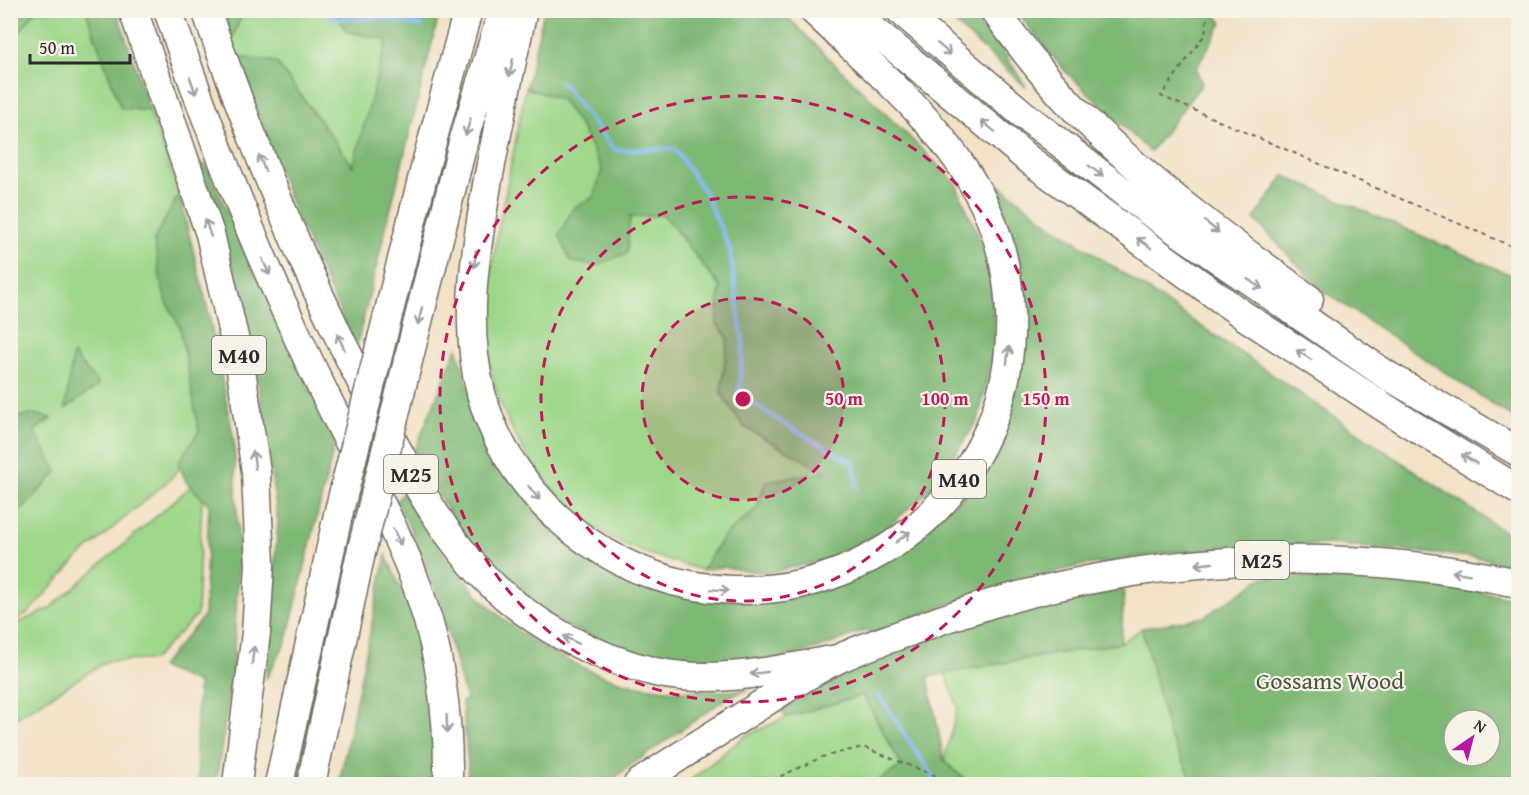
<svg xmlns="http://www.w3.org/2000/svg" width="1529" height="795" viewBox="0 0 1529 795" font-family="'Gentium Book Plus',serif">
<rect width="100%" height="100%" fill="#f7f3e8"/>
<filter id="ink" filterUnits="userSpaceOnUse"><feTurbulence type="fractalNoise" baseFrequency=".0167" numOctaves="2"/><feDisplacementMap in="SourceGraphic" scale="12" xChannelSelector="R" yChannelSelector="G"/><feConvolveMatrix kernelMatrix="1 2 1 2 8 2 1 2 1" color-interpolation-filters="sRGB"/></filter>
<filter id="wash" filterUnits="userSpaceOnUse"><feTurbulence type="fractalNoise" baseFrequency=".008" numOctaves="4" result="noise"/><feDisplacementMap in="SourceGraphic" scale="24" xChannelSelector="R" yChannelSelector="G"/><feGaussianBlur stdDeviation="1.35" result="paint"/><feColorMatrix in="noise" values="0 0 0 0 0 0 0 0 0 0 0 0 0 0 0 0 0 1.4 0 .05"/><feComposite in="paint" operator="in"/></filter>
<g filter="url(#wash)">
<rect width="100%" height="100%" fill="#f3e1c6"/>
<!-- green -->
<path fill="#9dd789" stroke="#64815a" stroke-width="1.5" d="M335,10L346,31L387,40L354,167L276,62L237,57L232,39L243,11Z
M35,11H86L121,108L150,111L179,194L154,240L169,307L180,327L212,431L170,479L79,557L28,613L11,622V521L57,472L34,431L51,419L34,414L11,418V43Z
M526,88L561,99L581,127L602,169L594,197L572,210L630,217L664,215L720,287L717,324L728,338L721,393L744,427L827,472L766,481L757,508L724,536L702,570C674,562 646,555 620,542C554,507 500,433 489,358C482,306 494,251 504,200C512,163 518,125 526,88Z
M203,476L197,615L153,660L107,661L11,721V626L49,609Z
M1142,628L1169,735L1195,784H970L944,761L958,707L945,673L1121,643Z
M863,695L902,766L873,784H686L745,736L787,717Z"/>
<!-- forest -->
<path fill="#7eb875" stroke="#547250" stroke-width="1.5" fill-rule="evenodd" d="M11,10L35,11L11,43L10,11Z
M86,11H117L150,111L121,108Z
M223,11H243L232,39Z
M335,11H440L356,348L295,214L237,57L276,62L353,166L387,40L346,31Z
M544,11H781L955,182L989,261L995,342L978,420L934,486L881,533L827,560L766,573L722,567L702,570L724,536L757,508L766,481L826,472L744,427L721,393L728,338L717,324L720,287L664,215L630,217L627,253L597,265L571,262L559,235L572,210L594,197L602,169L581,127L561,99L526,88Z
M941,11H977L1026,87Z
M1016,11H1213L1222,23L1196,69L1202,84L1150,152L1065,71Z
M195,159L206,166L335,442L287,640L266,679L278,522L254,352L236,278Z
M1284,176L1518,278V421L1322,290L1254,219Z
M996,182L1043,219L1518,541V567L1482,558L1331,544L1175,552L1079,566L974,594L878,632H860L820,648L778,659L680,665L667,658L609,645L546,616L461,533L414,452L457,348L478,420L578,548L617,572L666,592L785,597L958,501L995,447L1017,385L1025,312L1017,250Z
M179,194L208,310L234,440L239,558L233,668L216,784H199L196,747L198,683L160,667L204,616L209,505L187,483L178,463L199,431L180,327L169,307L162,288L154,240Z
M73,354L99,385L65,409Z
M34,414L51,418L34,431L57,472L11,521V479L15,457L11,452V418Z
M403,493C431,538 461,583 502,618C522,636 547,650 571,662C594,673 619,683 644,687C679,693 714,692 749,690L728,697L630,766L607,784H467L468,764L462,702L466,699L437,594L415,539L397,501Z
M386,555L415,620L425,662L438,784H339Z
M1263,577L1381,578L1496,594L1518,600V784H1195L1169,735L1142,628L1204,617ZM1454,720H1490V756H1454Z
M1124,589L1121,643L1000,663L928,677L944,761L970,784H873L902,766L863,695L787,717L781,711L849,671L926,639L1015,611Z"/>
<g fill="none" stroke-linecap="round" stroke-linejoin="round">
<!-- stream -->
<path stroke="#8bbbf6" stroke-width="4" d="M322,10L335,19L378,18L422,26
M561,82L614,150L675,149L705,193L730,250L743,343L739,394L786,425L854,463L857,487
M878,694L938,784"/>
</g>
</g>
<g filter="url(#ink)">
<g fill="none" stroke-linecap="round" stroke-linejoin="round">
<defs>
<path id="highway" d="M133,10L210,234L240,363L256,472L260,565L256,633L237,784
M168,10C205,119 246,226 295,331C315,376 338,421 361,465C384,510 407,553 422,601C442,661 449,722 448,784
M206,10C254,149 309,284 378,414C409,472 441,533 487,580C533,625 593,657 655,672C716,685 778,670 837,659
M523,10C510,69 498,127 487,185C475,254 463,324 481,393C497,453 536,506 587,541C770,667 1019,536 1010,312C1008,268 997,225 975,187C935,117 870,65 813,10
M850,10L1028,159L1243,315L1396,415L1518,490
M900,10L1025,116L1147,210L1385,374L1518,452
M994,10C1023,49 1053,89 1088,122C1156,188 1233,244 1309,299
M383,335L427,160L468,10
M404,377L465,135L503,10
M279,784L338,515
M311,784L360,557
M638,784C671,761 706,740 740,718C772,698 803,676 836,660C860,648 886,640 911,631C1103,557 1317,540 1518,583"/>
</defs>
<!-- highway casing -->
<use href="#highway" stroke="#716b61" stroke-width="31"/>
<!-- path -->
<path stroke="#716b61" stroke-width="2" stroke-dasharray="4.5 4.5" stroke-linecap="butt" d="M1208,10L1205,34L1161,96L1518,249
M764,784L822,757L863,747L946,780H960L973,784"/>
<!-- highway -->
<use href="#highway" stroke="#fff" stroke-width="28"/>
<defs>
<path id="highway-bridge" d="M338,515L383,335
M360,557L404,377"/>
</defs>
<!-- highway-bridge casing -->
<use href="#highway-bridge" stroke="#716b61" stroke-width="31" stroke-linecap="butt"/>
<!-- highway-bridge -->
<use href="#highway-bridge" stroke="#fff" stroke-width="28"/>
</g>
<!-- one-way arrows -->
<defs><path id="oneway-shaft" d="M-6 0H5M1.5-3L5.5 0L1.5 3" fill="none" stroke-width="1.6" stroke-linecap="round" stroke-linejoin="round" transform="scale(1.5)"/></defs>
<g stroke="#a0a0a0">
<use href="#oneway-shaft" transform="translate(944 49) rotate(41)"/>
<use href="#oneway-shaft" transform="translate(511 68) rotate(102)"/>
<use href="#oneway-shaft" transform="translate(193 86) rotate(71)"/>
<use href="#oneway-shaft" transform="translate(988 126) rotate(-141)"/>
<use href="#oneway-shaft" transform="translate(468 127) rotate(107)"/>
<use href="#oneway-shaft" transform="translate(262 163) rotate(-112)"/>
<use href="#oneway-shaft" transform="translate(1096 171) rotate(37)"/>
<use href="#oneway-shaft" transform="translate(1212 227) rotate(39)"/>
<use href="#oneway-shaft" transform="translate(208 228) rotate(-108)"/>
<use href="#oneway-shaft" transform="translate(1144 243) rotate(-144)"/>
<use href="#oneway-shaft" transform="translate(475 259) rotate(97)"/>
<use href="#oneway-shaft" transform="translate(266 267) rotate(66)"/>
<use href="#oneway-shaft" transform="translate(1255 284) rotate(34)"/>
<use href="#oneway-shaft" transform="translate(420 316) rotate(104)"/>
<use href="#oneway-shaft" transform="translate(341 342) rotate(-115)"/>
<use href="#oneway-shaft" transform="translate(1008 355) rotate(-83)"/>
<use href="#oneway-shaft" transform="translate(1304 355) rotate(-147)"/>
<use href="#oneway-shaft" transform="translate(1469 459) rotate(-149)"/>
<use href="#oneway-shaft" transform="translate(254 460) rotate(-98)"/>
<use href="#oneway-shaft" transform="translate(534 493) rotate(51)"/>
<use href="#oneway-shaft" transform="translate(397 537) rotate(65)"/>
<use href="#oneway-shaft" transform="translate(903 537) rotate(-37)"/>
<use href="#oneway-shaft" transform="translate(1204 564) rotate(174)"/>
<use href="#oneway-shaft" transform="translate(1461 573) rotate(-171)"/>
<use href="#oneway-shaft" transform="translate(720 590) rotate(4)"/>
<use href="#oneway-shaft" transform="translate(571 640) rotate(-154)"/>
<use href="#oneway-shaft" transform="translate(253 655) rotate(-83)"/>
<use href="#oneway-shaft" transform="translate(759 673) rotate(173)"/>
<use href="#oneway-shaft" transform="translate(447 724) rotate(87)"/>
</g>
</g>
<!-- distance rings -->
<circle cx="743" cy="399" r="101" fill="#c2185b" fill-opacity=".12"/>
<g fill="none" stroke="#c2185b" stroke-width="3" stroke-dasharray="10 8">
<circle cx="743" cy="399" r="101"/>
<circle cx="743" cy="399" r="202"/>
<circle cx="743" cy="399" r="303"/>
</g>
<g text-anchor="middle" stroke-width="4.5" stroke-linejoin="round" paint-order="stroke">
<!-- shield labels -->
<g fill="#f7f3e8" stroke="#686764" stroke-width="1.5">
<rect x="212" y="336" width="54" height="38" rx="4.5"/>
<rect x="384" y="455" width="54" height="38" rx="4.5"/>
<rect x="932" y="460" width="54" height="38" rx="4.5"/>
<rect x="1235" y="541" width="54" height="38" rx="4.5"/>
</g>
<g font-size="22" font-weight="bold" fill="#2b2b2b">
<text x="239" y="363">M40</text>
<text x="411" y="482">M25</text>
<text x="959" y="487">M40</text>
<text x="1262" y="568">M25</text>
</g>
<!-- park labels -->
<g font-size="24" fill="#485642" stroke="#f7f3e8">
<text x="1330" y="689">Gossams Wood</text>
</g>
</g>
<circle cx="743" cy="399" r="9" fill="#c2185b" stroke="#f7f3e8" stroke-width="3"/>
<g font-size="18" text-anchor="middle" font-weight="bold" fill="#c2185b" stroke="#f7f3e8" stroke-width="4.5" stroke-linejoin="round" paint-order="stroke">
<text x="844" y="405">50 m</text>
<text x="945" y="405">100 m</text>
<text x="1046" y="405">150 m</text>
</g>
<!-- margin -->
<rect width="1529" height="795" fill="none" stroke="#f7f3e8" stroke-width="36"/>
<!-- north arrow -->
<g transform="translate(1472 738) rotate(35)"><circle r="28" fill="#f7f3e8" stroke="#a5a39c" stroke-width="1.5"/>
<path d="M0-4.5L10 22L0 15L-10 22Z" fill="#b5179e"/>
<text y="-9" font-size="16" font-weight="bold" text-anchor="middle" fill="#2b2b2b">N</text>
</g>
<!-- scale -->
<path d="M30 54v9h100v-9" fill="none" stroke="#2b2b2b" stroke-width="3"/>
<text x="39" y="54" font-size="18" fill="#2b2b2b" stroke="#f7f3e8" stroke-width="4.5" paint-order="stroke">50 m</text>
</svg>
